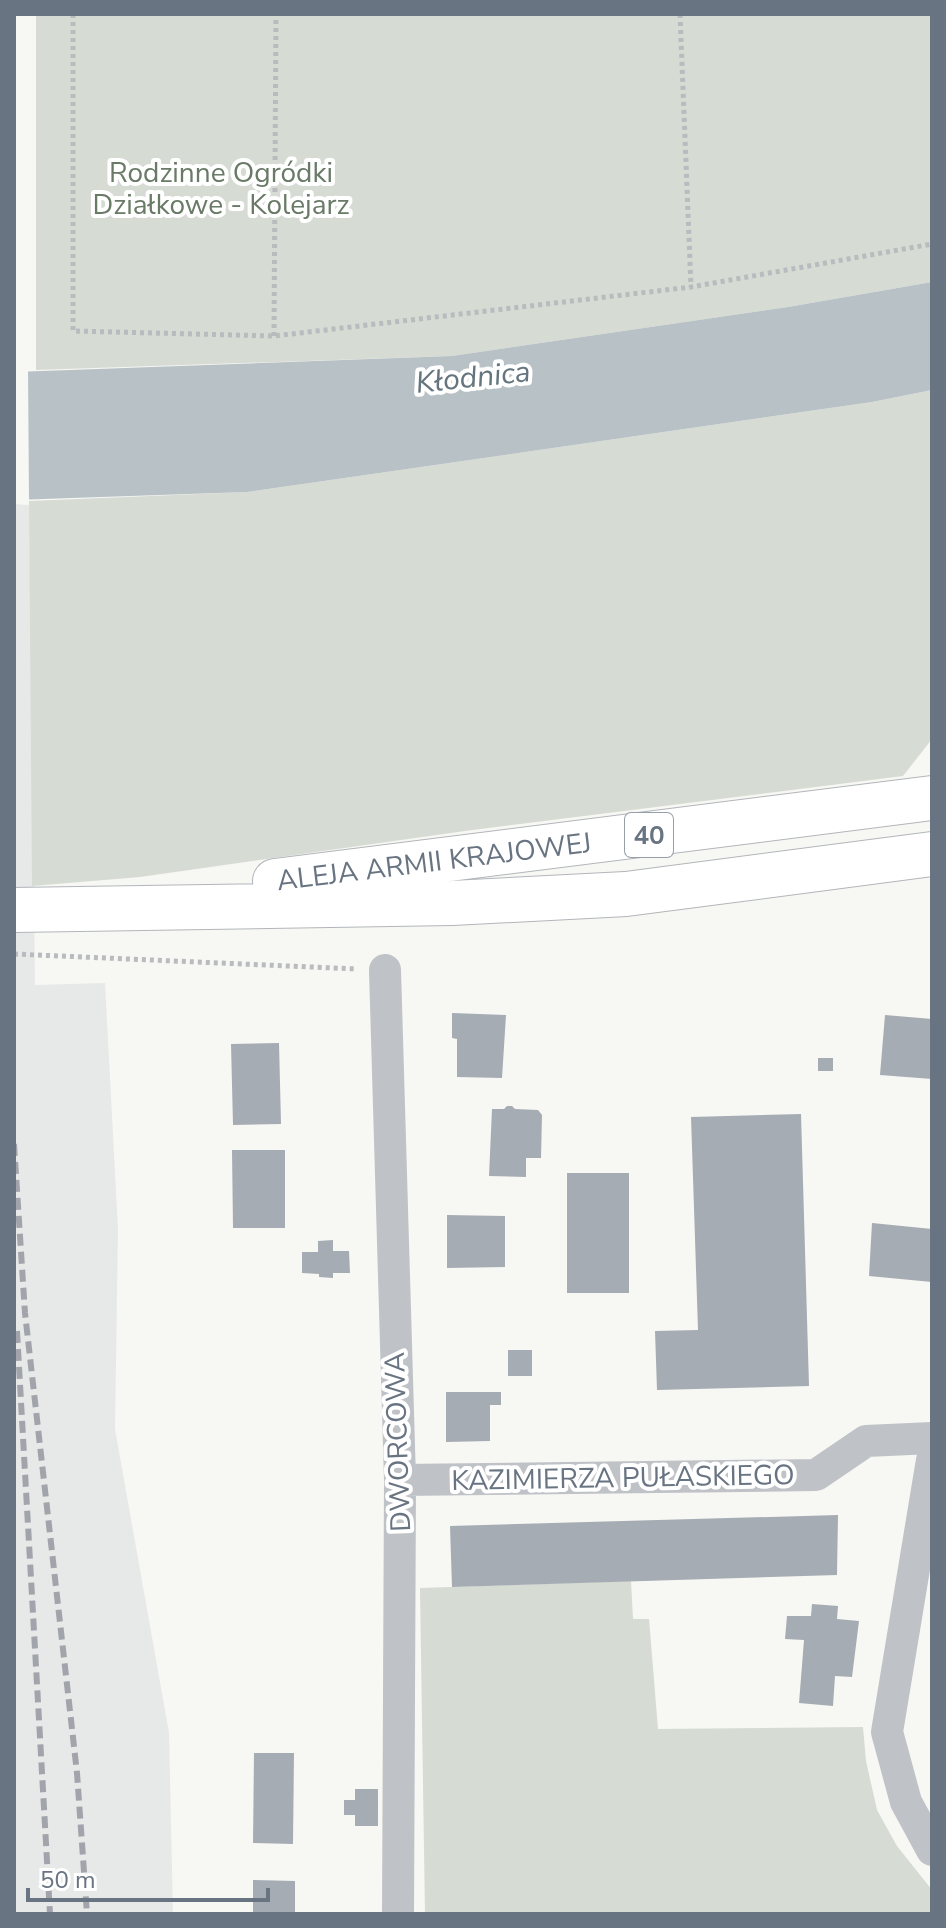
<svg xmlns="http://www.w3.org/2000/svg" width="946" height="1928" viewBox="0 0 946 1928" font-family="'Nunito Sans',sans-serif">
<rect width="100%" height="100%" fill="#f7f7f4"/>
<!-- built -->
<path fill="#e7e9e8" d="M14,500L29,501L35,985L105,983L118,1230L115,1429L169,1733L173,1914H14Z"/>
<!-- green -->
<path fill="#d6dbd4" d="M36,14H932V282L788,307L452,356L36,370Z
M932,390V739L903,776L465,831L140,877L32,886L29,501L247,492L872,402Z
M631,1581L633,1619H649L658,1729L863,1727L866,1761L877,1810L897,1846L932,1890V1912L425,1914L420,1588Z"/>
<!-- water -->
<path fill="#b8c1c6" d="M932,282V390L872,402L247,492L14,500V372L452,356L788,307Z"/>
<!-- pier -->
<path fill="#f7f7f4" d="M28,366L29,501V505L14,504V368Z"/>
<!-- building -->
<path fill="#a6acb3" d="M452,1013L506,1015L502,1078L457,1077V1039L452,1038Z
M885,1015L932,1019V1079L880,1075Z
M279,1043L281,1124L233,1125L231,1044Z
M818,1058H833V1071H818Z
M507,1106H512L515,1109L538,1110L542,1115L541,1158H526V1177L489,1176L492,1109H504Z
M801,1114L809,1386L657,1390L655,1331L698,1330L691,1117Z
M232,1150H285V1228H233Z
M567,1173H629V1293H567Z
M447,1215L505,1216V1267L447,1268Z
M872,1223L932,1229V1282L869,1276Z
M333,1240V1251H349L350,1273H333V1278L319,1277V1274L302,1273V1252H318V1241Z
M508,1350H532V1376H508Z
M446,1392H501V1405H490V1441L446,1442Z
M838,1515L837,1575L452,1587L450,1526Z
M812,1604L838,1606L837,1619L859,1621L852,1677L835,1676L833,1706L799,1703L804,1640L785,1639L787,1616H811Z
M254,1753H294L293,1844L253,1843Z
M355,1789H378V1826H355V1815H344V1800H355Z
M253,1880L295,1881V1914H253Z"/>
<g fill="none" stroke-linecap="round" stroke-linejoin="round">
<defs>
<path id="primary" d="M275,881L932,798
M14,910L452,903L626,894L932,854"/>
</defs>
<!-- primary casing -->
<use href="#primary" stroke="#b2b6ba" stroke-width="46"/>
<!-- path -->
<path stroke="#b9bbbe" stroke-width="5" stroke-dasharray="4 4" stroke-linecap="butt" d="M73,14V331L274,336L691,287L932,244
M680,14L691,287
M274,336L276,14
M14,954L357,969"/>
<!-- minor -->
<path stroke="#bfc2c6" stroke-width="32" d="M385,970L400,1480L398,1914
M932,1460L887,1732L906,1802L932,1850
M400,1480L816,1475L866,1441L932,1438"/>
<!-- primary -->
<use href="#primary" stroke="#fff" stroke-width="44"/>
<!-- rail -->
<path stroke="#a1a5ab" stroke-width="6" stroke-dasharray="12 6" stroke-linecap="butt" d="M14,1144L25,1313L77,1773L87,1914
M17,1331L50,1914"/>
</g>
<g text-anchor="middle" stroke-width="8" stroke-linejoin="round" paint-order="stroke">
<!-- shield labels -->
<rect fill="#fff" stroke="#969ea8" stroke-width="2" x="625" y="813" width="48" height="44" rx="6"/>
<g font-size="26" font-weight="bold" fill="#697482">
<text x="649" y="844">40</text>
</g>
<!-- park labels -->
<g font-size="28" fill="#697a67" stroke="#fff">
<text x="221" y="182">Rodzinne Ogródki<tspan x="221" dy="32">Działkowe - Kolejarz</tspan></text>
</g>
<!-- street labels -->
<g font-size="28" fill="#697482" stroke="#fff">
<text transform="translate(434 861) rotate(-7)" y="10">ALEJA ARMII KRAJOWEJ</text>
<text transform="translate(397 1442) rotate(-92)" y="10">DWORCOWA</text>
<text transform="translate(623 1477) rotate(-1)" y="10">KAZIMIERZA PUŁASKIEGO</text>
</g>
<!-- water labels -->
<g font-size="30" font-style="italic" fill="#65757f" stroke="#fff">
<text transform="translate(473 377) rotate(-6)" y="10">Kłodnica</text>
</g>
</g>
<!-- border -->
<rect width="946" height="1928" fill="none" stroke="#697482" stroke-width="32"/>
<!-- scale -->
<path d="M28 1888v12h240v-12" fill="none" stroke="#697482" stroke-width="4"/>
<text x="40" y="1888" font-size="24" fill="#697482" stroke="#ffffff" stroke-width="6" paint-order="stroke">50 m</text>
</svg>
